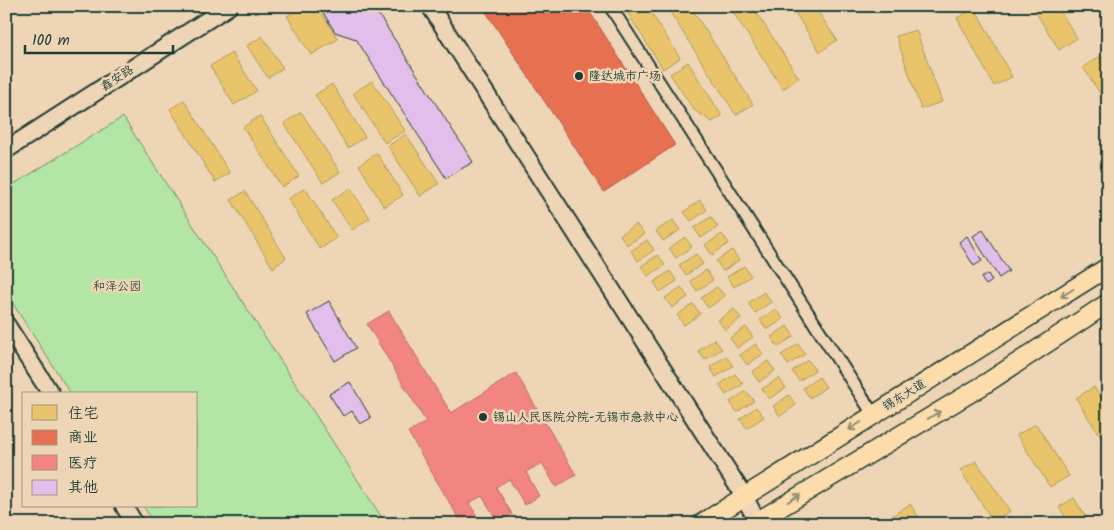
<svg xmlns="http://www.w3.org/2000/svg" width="1114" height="530" viewBox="0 0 1114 530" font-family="Kalam,'LXGW WenKai TC',sans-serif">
<rect width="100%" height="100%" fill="#eed5b6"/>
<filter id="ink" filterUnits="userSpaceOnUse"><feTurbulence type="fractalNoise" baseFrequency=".02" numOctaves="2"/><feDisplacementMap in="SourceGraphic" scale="10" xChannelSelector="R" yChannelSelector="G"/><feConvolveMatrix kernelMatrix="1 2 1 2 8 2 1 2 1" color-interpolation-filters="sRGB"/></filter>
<g filter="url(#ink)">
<!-- green -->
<path fill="#b3e5a5" stroke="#69916c" d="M123,117L386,524H155L143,506H196V394H71L6,293V189Z"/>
<!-- homes -->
<path fill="#e9c46a" stroke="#ac9c5a" d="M303,6H317L338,39L311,55L287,16Z
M637,6H647L680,58L663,69L627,12Z
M666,6H690L753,104L736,115Z
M729,6H752L799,78L783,89Z
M791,6H814L837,40L820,52Z
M1032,6H1057L1077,38L1059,50Z
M975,8L1012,77L994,86L957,18Z
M916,30L942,102L921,109L896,36Z
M262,36L283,68L268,78L247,46Z
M232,53L257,91L234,105L210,66Z
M1101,56L1108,67V106L1083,67Z
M688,62L722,116L712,122L694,110L670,74Z
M372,81L405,131L385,143L353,93Z
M332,84L365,137L348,148L315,95Z
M184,100L230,173L215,182L170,109Z
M301,112L340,172L323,183L284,123Z
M260,116L299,176L282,187L243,127Z
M406,134L439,184L420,196L388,146Z
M377,153L403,195L384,207L359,165Z
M305,188L337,238L320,249L288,199Z
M350,188L370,218L352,230L332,200Z
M245,191L286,258L273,268L231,200Z
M700,200L707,210L691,221L684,212Z
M711,217L718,227L701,238L694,228Z
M673,220L680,230L663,241L656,231Z
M636,224L644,234L627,245L620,235Z
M722,234L729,243L712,255L705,245Z
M685,237L692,247L676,258L669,248Z
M647,240L654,250L638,261L631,251Z
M732,250L739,260L723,271L716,261Z
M696,254L703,264L686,275L679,265Z
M658,255L665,265L648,276L641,266Z
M744,266L751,276L734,287L727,277Z
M706,270L713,280L697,291L690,281Z
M670,271L677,281L660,292L654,282Z
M681,287L688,297L672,308L665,298Z
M717,287L725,296L708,308L701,298Z
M764,292L771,302L755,313L748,303Z
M693,304L700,314L684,325L677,315Z
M734,309L741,318L725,330L718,320Z
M776,309L783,319L767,330L760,320Z
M787,326L794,336L778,347L771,337Z
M746,327L753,337L737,348L730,338Z
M714,339L722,349L705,360L698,351Z
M756,344L763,354L747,365L740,355Z
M798,344L805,354L788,365L781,355Z
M726,356L733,366L716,377L710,367Z
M808,360L815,370L799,381L792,371Z
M768,361L775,371L759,382L752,372Z
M735,374L743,384L726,395L719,385Z
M819,377L826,387L810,398L803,388Z
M779,378L786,388L769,399L762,389Z
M1094,387L1108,408V449L1076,398Z
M746,391L754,401L737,412L730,402Z
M789,395L796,405L780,416L773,406Z
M756,407L764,417L747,428L740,419Z
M1036,424L1069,476L1050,487L1017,435Z
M976,461L1010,511L993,521L960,470Z
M1074,498L1090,524H1070L1059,507Z
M910,504L923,524H897L892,516Z"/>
<!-- shops -->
<path fill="#e76f51" stroke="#ab6048" d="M482,6H586L675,145L604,192Z"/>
<!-- health -->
<path fill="#f28482" stroke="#b36f6b" d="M389,311L451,413L516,373L576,475L556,487L542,463L526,472L539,496L525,505L509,479L496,487L512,514L498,522L482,496L469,503L482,524H462L408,432L426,422L367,324Z"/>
<!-- building -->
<path fill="#e1bfea" stroke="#1f3d34" d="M319,6H351L379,15L473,162L446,178L356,39L335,32Z
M983,230L1009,271L999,278L973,236Z
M967,236L982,261L974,266L959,242Z
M988,274L992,281L986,285L981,278Z
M329,301L356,348L335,361L307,314Z
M350,382L371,418L360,424L352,411L343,416L329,394Z"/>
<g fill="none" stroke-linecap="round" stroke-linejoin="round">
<defs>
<path id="street" d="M610,6L873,414"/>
<path id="secondary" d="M430,6L744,496L757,521
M6,150L229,6
M6,324L51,394
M124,506L135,524"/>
<path id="primary" d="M701,524L1108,267
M753,524L985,384L1108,303"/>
</defs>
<!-- street casing -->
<use href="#street" stroke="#1f3d34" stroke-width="15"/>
<!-- secondary casing -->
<use href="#secondary" stroke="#1f3d34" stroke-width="20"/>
<!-- primary casing -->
<use href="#primary" stroke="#1f3d34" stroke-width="21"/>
<!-- street -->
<use href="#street" stroke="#eed5b6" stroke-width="11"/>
<!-- secondary -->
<use href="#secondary" stroke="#eed5b6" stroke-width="16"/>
<!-- primary -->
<use href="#primary" stroke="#fddcac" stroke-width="18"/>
</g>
<!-- one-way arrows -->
<defs><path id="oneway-shaft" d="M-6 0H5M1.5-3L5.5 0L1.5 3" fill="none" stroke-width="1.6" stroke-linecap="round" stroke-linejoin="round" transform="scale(1.25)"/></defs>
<g stroke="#8e8c70">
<use href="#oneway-shaft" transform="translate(1067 293) rotate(148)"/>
<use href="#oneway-shaft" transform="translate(934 415) rotate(-31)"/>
<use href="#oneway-shaft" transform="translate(855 426) rotate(148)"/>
<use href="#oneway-shaft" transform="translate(794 498) rotate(-31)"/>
</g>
</g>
<!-- markers -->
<g fill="#1f3d34" stroke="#eed5b6" stroke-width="2">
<circle cx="579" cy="76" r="5"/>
<circle cx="483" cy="417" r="5"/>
</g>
<g text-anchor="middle" stroke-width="5" stroke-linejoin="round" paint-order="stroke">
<!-- poi labels -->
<g font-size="12" fill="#1f3d34" stroke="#eed5b6" text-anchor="start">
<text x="589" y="80">隆达城市广场</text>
<text x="493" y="421">锡山人民医院分院-无锡市急救中心</text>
</g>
<!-- street labels -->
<g font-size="12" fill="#1f3d34" stroke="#eed5b6">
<text transform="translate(117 78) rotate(-33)" y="4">鑫安路</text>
<text transform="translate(904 395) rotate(-32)" y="4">锡东大道</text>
</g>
<!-- park labels -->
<g font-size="12" fill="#2e4e3f" stroke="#eed5b6">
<text x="117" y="290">和泽公园</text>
</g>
</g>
<!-- margin -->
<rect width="1114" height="530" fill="none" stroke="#eed5b6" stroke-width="25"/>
<rect x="12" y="12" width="1089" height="505" fill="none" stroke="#1f3d34" stroke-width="2" filter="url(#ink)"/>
<!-- legend -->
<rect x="22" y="392" width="175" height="115" fill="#eed5b6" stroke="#9b9882"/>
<rect x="32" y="405" width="25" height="15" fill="#e9c46a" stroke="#9b9882"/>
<text x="68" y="418" font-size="15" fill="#1f3d34">住宅</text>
<rect x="32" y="430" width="25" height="15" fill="#e76f51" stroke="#9b9882"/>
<text x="68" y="442" font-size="15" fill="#1f3d34">商业</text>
<rect x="32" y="455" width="25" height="15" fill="#f28482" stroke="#9b9882"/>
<text x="68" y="468" font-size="15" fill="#1f3d34">医疗</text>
<rect x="32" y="480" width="25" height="15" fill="#e1bfea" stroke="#9b9882"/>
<text x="68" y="492" font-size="15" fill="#1f3d34">其他</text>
<!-- scale -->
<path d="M25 45v8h148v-8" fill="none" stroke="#1f3d34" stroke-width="2.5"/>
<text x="32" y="45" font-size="15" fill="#1f3d34" stroke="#eed5b6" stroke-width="4" paint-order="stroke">100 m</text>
</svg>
